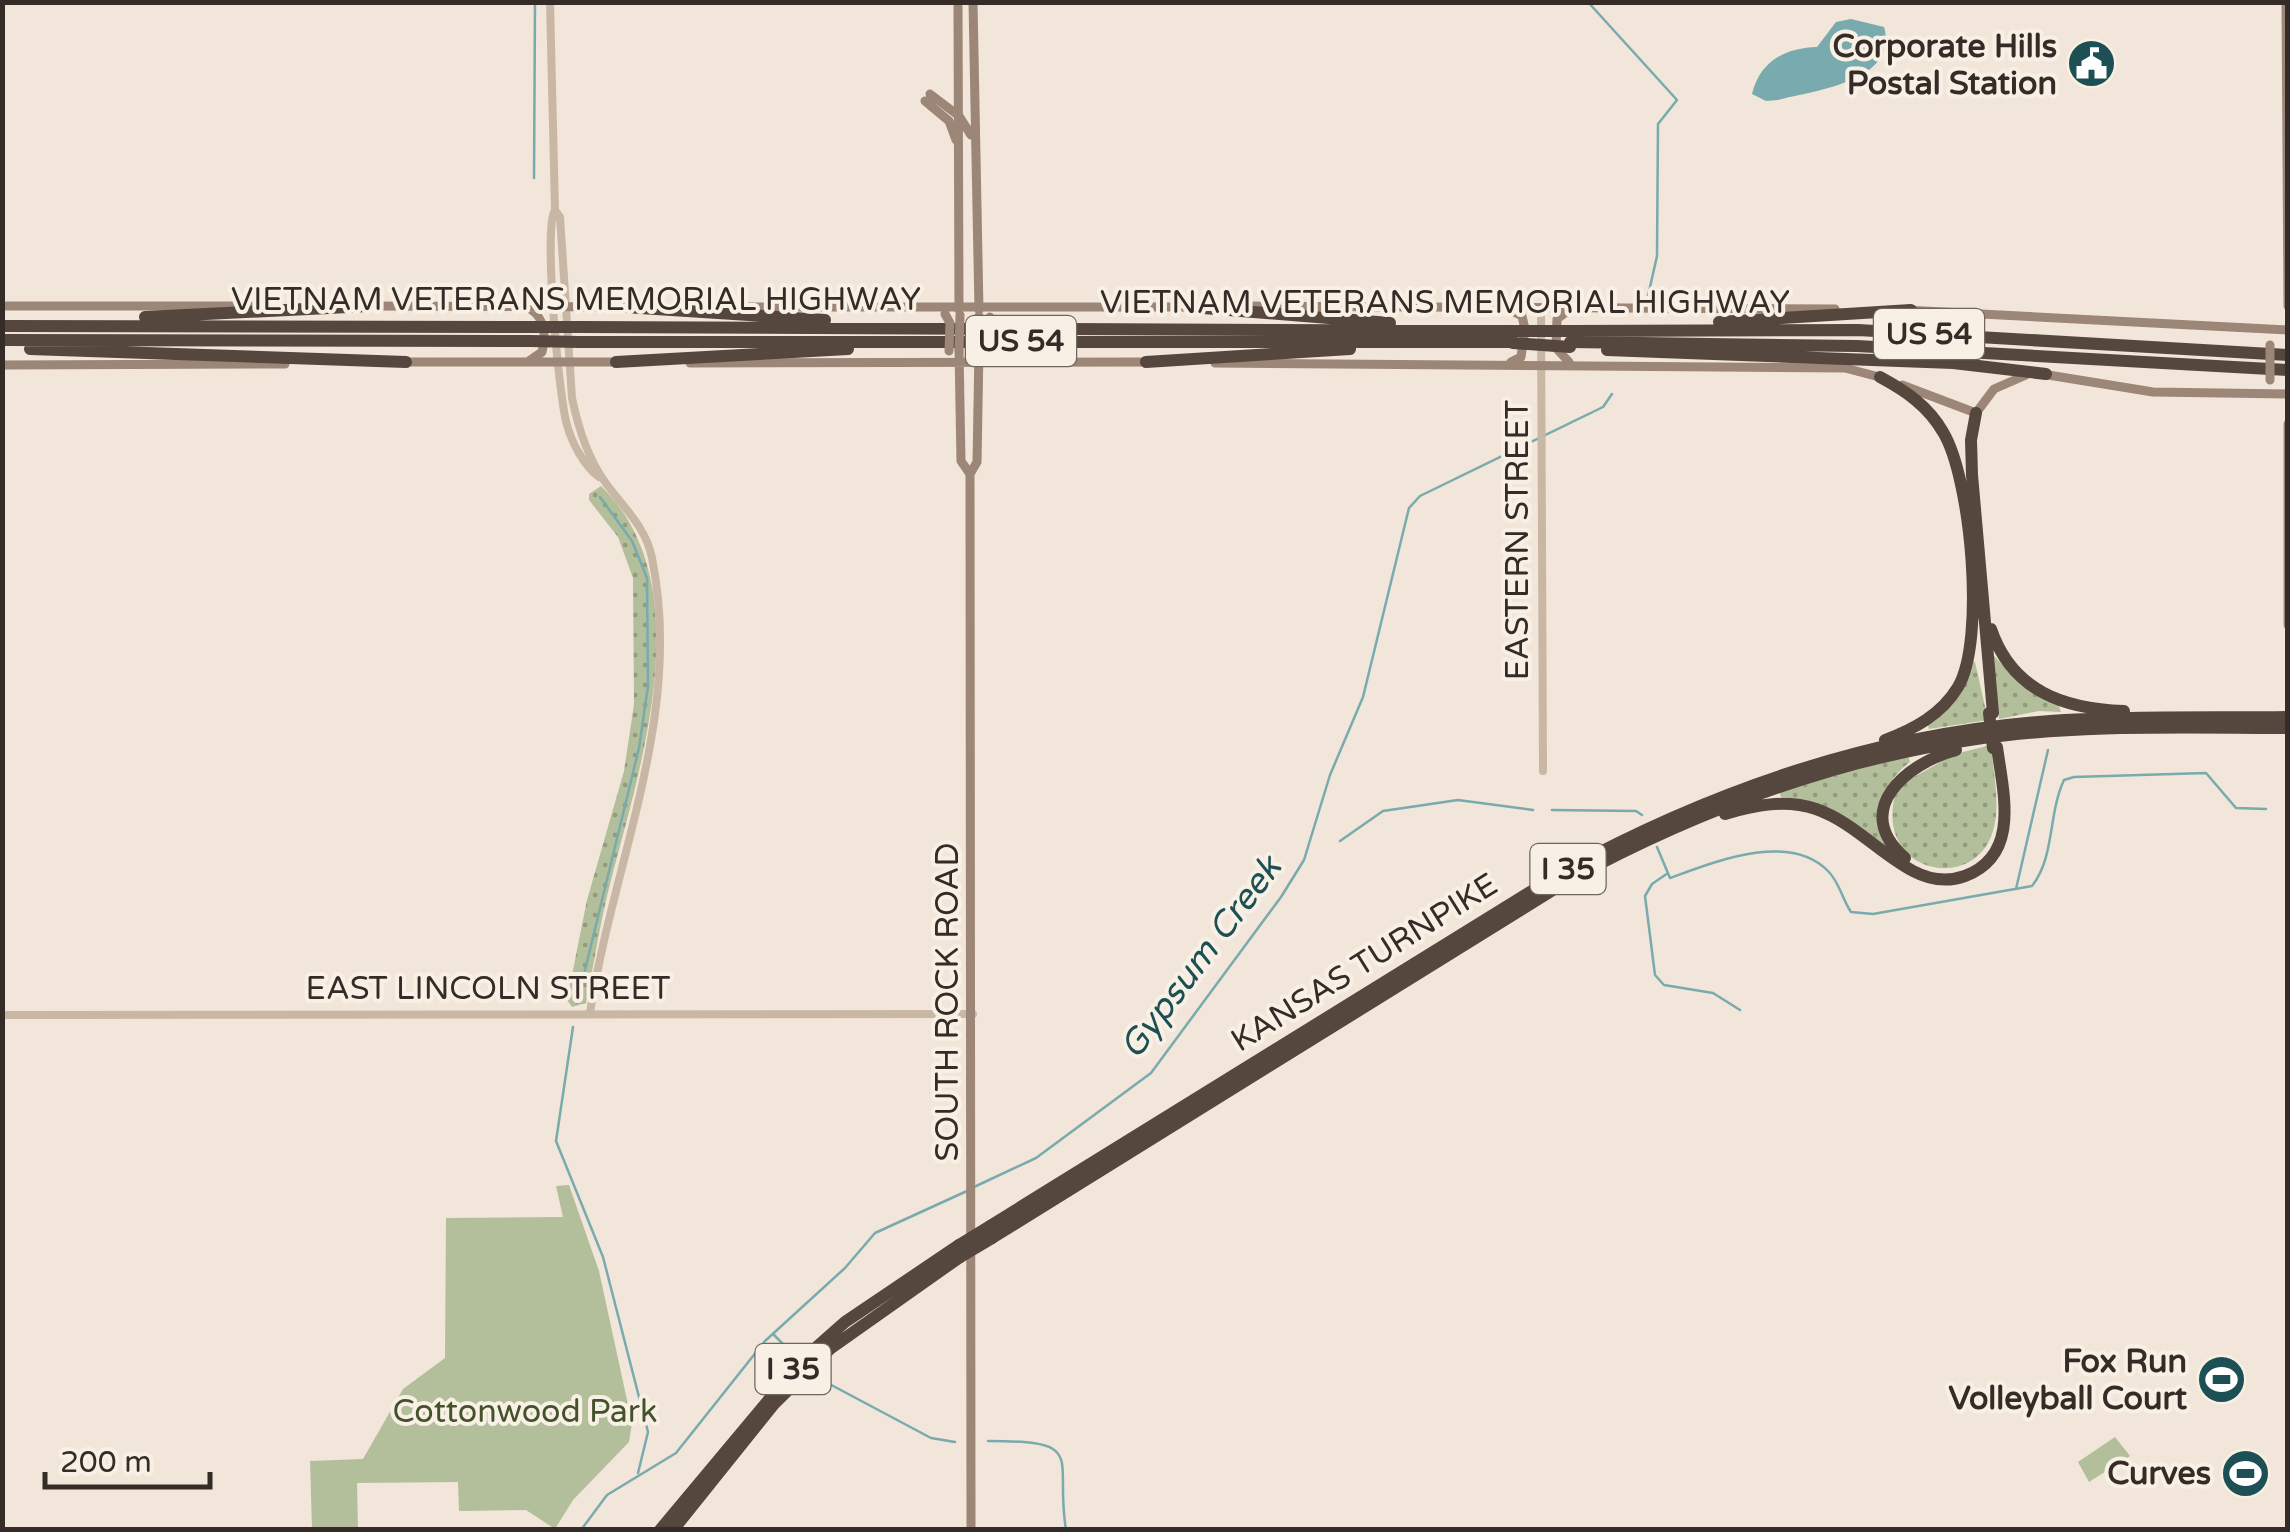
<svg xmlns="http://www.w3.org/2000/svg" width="2290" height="1532" viewBox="0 0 2290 1532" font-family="'Varela Round',sans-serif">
<defs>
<pattern id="grass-dots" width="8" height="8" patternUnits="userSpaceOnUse" patternTransform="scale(2.5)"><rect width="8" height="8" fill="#b2bf9a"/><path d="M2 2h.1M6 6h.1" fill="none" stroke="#929b7e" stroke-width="1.8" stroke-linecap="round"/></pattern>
</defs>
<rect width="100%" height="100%" fill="#f1e6d9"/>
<!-- grass -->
<path fill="url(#grass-dots)" d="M601,486C702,584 640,767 610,884C600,923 594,964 586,1003L572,1007L567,1000L587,900L624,771L634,704L633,578L618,537L589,500V494Z
M1993,655L2020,683L2058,704L2061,712L2039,711L1999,719Z
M1971,661L1975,662L1988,720L1929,729L1927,722Z
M1991,745C1993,772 2001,805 1993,831C1973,897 1867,871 1898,786L1955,754Z
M1908,756L1910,762C1874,789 1884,816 1895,853L1809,801L1781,797L1779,791Z"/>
<!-- park -->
<path fill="#b2bf9a" d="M569,1185L599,1271L632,1423L629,1442L573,1500L555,1529L526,1510L459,1511L458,1482L357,1483L358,1529H312L310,1461L363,1459L403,1389L445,1358L446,1218L563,1217L556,1186Z
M2115,1437L2130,1456L2089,1482L2078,1462Z"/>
<!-- water -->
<path fill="#79aaad" d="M1851,19L1884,27C1900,82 1811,91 1778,100L1766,101L1752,94C1760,61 1785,48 1817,47L1836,22Z"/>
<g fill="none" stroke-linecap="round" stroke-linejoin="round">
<!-- stream -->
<path stroke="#79aaad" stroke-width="2.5" d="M1588,2L1677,100L1658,124L1657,256L1648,296
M534,178L535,2
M1552,810L1636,811L1642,815
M1340,841L1383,811L1458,800L1533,810
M1657,847L1670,878C1714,862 1789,831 1828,871C1840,883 1842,899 1851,912L1873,914L2032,886C2055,857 2048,814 2064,780L2074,777L2206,773L2236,808L2266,809
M1668,873L1652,884L1645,896L1655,975L1664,985L1713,993L1740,1010
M2016,889L2048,750
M577,1003L639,748L648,686L647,578L632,541L600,497
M573,1027L556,1141L603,1257L648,1432L638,1473
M974,1187L1036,1158L1151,1073L1281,897L1304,860L1330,775L1363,697L1409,508L1420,496L1603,407L1612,394
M774,1335L787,1348
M820,1379L931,1438L955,1442
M988,1441C1089,1441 1054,1456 1066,1530
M581,1530L607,1495L676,1453L765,1341L845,1268L875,1233L967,1191"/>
<!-- tertiary -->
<path stroke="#c9b7a6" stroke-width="8" d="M550,2L555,210L560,217L572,398C578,427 587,457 605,482C623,507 646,527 652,558C684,715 613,861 590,1013
M555,210C543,227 559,399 567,425C572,443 584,466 599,477
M1541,309L1543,771
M2,1015L973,1014"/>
<!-- secondary -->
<path stroke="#9c8677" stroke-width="9" d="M958,2L959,310
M973,2L979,310
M2286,2L2288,306
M930,94L959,116L971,135
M925,101L949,121L956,140
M2,306H265
M365,306L630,307
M1245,306L1835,309
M705,307H1195
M1905,310L2288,330
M959,349L961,461L970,474
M529,361L542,352C546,336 545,318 530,309
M400,362H620
M1511,362L1521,357L1525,329L1522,316L1512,311
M1569,362L1556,348L1557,319L1569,310
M690,363L1150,362
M1215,363L1845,368L1883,378
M2,365L285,364
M2042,374L2153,392L2288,394
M1902,385L1976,413L1994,389L2026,375
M2288,424V625
M971,1530L970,474L977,462L979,349"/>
<!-- motorway -->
<path stroke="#55463e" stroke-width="12" d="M625,307L825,320
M1191,307L1390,323
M145,317L368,306
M1719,322L1911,310
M2,326L528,327
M579,327L1513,331
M1570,331L1858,330L2288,355
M2,340L530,341
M579,342H1513
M1570,342L1857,346L2288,370
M30,349L406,362
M1607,350L1953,363L2046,374
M616,362L848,349
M1146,362L1350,349
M1880,377C1906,391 1928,406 1943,432C1971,478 1986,640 1958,687C1941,715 1914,729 1885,740
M1976,413L1971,440L1972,475L1993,713
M1991,629C2012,691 2064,709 2124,711
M1725,814C1755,805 1785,799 1816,809C1853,822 1879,853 1913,871C1930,880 1948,882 1965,876C2021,855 2003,792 1997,747
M1905,858C1850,810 1907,763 1956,750
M990,1226L1564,871C1715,789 1878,733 2050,721C2129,716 2209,718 2288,717
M992,1238L1569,880C1696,811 1833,760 1976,739C2079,724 2184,728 2288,728
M660,1530L802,1360L845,1322L959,1245
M673,1530L774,1404L831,1348L960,1257"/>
<!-- secondary-bridge -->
<path stroke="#9c8677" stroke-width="9" d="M945,314L950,323L949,351
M979,316V349
M2270,345V380
M959,349L960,315
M989,353L990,317"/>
<!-- motorway-bridge -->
<path stroke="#55463e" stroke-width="12" d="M528,327H579
M1513,331H1570
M530,341L579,342
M1513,343L1570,347
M1989,713L1993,748
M959,1245L990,1226
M960,1257L992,1238"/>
</g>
<!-- icons -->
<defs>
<symbol id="civic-disc" viewBox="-11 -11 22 22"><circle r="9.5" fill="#1d5055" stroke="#f9f0e5"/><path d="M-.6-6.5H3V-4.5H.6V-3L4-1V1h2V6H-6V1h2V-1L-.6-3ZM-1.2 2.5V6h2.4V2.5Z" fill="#fff"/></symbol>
<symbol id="stadium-disc" viewBox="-11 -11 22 22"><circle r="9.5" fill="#1d5055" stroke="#f9f0e5"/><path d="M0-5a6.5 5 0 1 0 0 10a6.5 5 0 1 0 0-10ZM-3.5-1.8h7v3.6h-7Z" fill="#fff"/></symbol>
</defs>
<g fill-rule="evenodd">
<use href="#civic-disc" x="2064" y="36" width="55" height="55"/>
<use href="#stadium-disc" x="2194" y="1352" width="55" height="55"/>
<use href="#stadium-disc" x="2218" y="1446" width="55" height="55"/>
</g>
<g text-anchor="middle" stroke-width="8" stroke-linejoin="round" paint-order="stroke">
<!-- shield labels -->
<g fill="#f9f0e5" stroke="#706660" stroke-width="2.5">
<rect x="1874" y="309" width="110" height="50" rx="8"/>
<rect x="966" y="316" width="110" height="50" rx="8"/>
<rect x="1530.5" y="844" width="75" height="50" rx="8"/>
<rect x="755.5" y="1344" width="75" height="50" rx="8"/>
</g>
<g font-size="30" font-weight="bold" fill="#352b27">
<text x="1929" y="344">US 54</text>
<text x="1021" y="351">US 54</text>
<text x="1568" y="879">I 35</text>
<text x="793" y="1379">I 35</text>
</g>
<!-- poi labels -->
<g font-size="32" font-weight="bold" fill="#352b27" stroke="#f9f0e5" text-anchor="end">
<text x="2057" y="57">Corporate Hills<tspan x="2057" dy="37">Postal Station</tspan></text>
<text x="2187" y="1372">Fox Run<tspan x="2187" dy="37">Volleyball Court</tspan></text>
<text x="2211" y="1484">Curves</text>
</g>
<!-- street labels -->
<g font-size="32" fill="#352b27" stroke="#f9f0e5">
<text x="576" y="310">VIETNAM VETERANS MEMORIAL HIGHWAY</text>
<text x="1445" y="313">VIETNAM VETERANS MEMORIAL HIGHWAY</text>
<text transform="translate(1517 540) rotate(-90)" y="11">EASTERN STREET</text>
<text transform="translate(1364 962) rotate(-32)" y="11">KANSAS TURNPIKE</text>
<text x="488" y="999">EAST LINCOLN STREET</text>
<text transform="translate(947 1002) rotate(-90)" y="11">SOUTH ROCK ROAD</text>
</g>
<!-- park labels -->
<g font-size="32" fill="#43522b" stroke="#f9f0e5">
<text x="525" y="1422">Cottonwood Park</text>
</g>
<!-- water labels -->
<g font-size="35" font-style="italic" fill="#1d5055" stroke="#f9f0e5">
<text transform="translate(1200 957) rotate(-53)" y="12">Gypsum Creek</text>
</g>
</g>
<!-- border -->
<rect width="2290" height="1532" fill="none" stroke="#352b27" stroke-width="10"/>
<!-- scale -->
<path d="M45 1472v15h165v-15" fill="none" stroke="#352b27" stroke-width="5"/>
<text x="60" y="1472" font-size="30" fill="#352b27" stroke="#f9f0e5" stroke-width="8" paint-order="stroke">200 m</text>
</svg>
